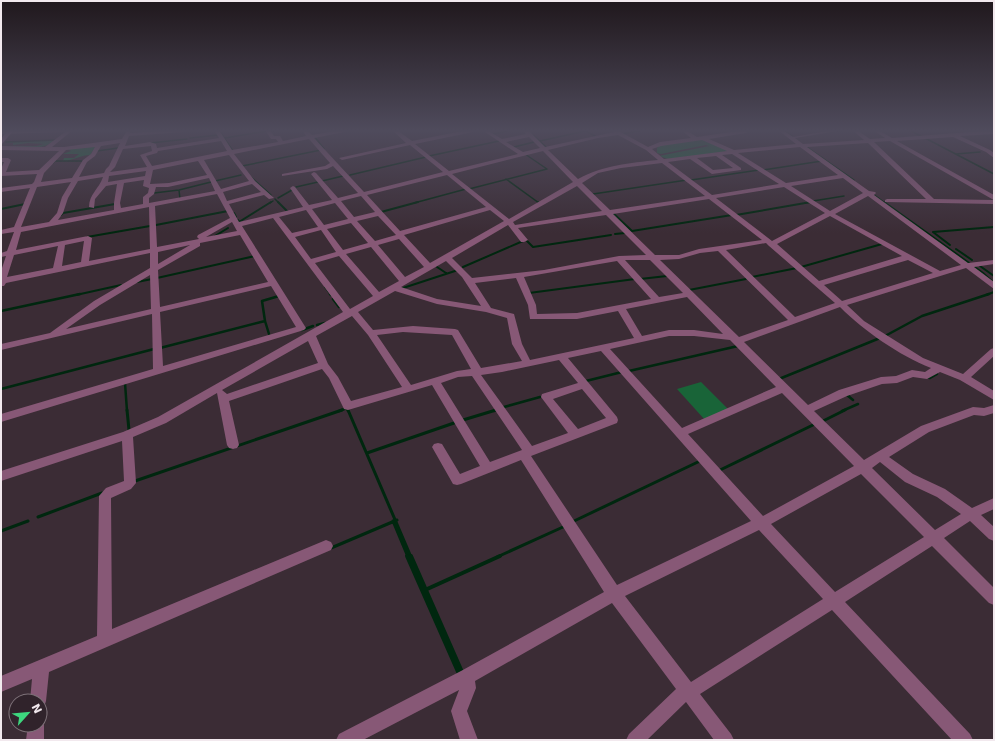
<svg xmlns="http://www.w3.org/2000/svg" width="995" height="741" viewBox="0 0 995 741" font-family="'DejaVu Sans',sans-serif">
<rect width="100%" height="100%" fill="#3b2c35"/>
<!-- green -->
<path fill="#196438" d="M701,382L728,409L705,420L677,389Z"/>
<!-- forest -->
<path fill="#186a3b" d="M703,139L729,151L668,159L659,156L709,146L706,145L661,154L657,153V148L660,145Z
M56,140C40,152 24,147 5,146H36L44,144L28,143L13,145V143H6L8,142Z
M97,145L90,155C80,155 73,161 63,161L64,158H74L79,154H63L71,151L67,149Z"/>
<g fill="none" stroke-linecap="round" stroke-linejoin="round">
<!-- stream-far4 -->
<path stroke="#00270f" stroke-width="1.5" d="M219,130L232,150
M584,130L595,136
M783,130L792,136
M909,130L921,136
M270,131L277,130
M829,132L847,130
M622,134L643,130
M533,135L546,147
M314,136L324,149
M496,136L493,134L513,130
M190,138L218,135
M225,138L267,131
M925,138L994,174
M540,141L585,131
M6,142L56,140
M150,143L187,139
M804,145L854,180
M514,147L534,142
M97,151L118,148
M956,154L980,152
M429,156L499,141
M53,163L55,161H82
M242,166L321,150
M763,170L822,161
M350,175L426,157
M251,177L271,195
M506,179L539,203
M691,180L759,170
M215,181L241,175
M322,181L343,176
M296,187L318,182
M469,189L547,169L525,154
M179,190L180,199
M154,193L179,190L211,182
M593,194L687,180
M873,194L885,203
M278,198L292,190
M275,199L279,203
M813,201L844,196
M270,203L273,201
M414,203L466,189
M805,203L811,202"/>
<!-- stream-far3 -->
<path stroke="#00270f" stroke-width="2" d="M278,202L287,211
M538,202L539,203
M884,202L983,273L994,283
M1,209L25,204
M381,212L418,202
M234,213L236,217
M613,213L632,231L732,215
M61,215L63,213L115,204
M736,215L811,202
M238,220L239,222L271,202
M156,225L228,211
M933,232L994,227
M933,232L950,245
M615,234L625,233
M215,236L228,228
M87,237L150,226
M527,241L533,247L611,235
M956,249L972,260
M980,266L994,276
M437,267L446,273
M463,267L523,241
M801,267L882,244
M752,277L797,268
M157,278L255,256
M640,279L667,276
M137,282L152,279
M325,287L331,295
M403,288L458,270
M689,290L746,279
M529,293L635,279
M76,295L121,285
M986,295L994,292"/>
<!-- stream-far2 -->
<path stroke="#00270f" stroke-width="2.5" d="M330,294L331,295
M333,299L339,307
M1,311L80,294
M265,321L269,334
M317,325L325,323
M302,330L313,326
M885,336L922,316L989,294
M160,348L265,321L262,301L279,296
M630,372L629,371L738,346
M927,377L930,378L937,374
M779,379L880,338
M586,381L622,372
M125,383L127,411
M1,389L154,349
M849,395H847L853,400
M504,407L540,397
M339,411L347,408L348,411
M494,411L496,410
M842,411L858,404"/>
<!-- stream-far1 -->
<path stroke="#00270f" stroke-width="3" d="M127,410L129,430
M348,410L411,557
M463,420L496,410
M824,423L823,421L845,410
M367,453L454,423
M718,471L815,424
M135,481L342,410
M38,517L102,493
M393,521L408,557
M572,522L700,461
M1,531L28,521
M331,548L397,520
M497,557L563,527"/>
<!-- stream -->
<path stroke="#00270f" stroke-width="4" d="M407,556L459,674
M411,556L462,672
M425,590L500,556"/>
<!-- street -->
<path fill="#875876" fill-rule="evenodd" d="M1,130H73L52,147H64L122,139L127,130H131L130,133L169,130H187L184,132L129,136L125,146L150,142L156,144L157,148L219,138L214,130H219L232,150L278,142L276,139H271L265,130H270L274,136H280L283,141L306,136L302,130H307L312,135L338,130H347L345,132L314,138L364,192L443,172L410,145L342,160L339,158L406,143L392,130H397L412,141L467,130H475L473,132L415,144L449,171L518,154L482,130H487L502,139L526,134L522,130H528L545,147L614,132L612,130H617L648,147L660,142L691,138L681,130H686L697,137L744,130L747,132L746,133L709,139L734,150L796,144L778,130H783L793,137L833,130H844L795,138L803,144L864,140L852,130H857L870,139L885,138L873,130H878L892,138L994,130V134L960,136L990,150L994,153V158L986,152L953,137L897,141L994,195V204L885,202V200L887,199H926L868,143L807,147L869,191L875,192L876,193L874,195L968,263L994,260V264L974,267L994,282V289L966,268L847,305L864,321L923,358L963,374L991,349L994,348V356L971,377L994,391V400L960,380L940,372L927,379L913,377L897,383L882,384L847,396L814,411L864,460L921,426L973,407L984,408L994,405V413L984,416L974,415L929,432L889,457L913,474L945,489L972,508L994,498V509L981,515L994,527V541L989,539L970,521L944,538L994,588V605L989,603L932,546L845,602L970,734L973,740H952L832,610L700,694L731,734L734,740H714L686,702L647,740H626L629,734L676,689L612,603L475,681L476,688L467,711L478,740H460L451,711L459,690L363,740H336L339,734L461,671L604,592L521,460L461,484L457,485L453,484L432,447L434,444L438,443L442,444L460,474L480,466L432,385L348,410L344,409L329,378L322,369L229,401L239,445L237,448L233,449L229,448L227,445L217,393L166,423L133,437L136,483L131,489L111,498L112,629L326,540L331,542L333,546L331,550L49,672L46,701L44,707L40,708V701H30L32,679L1,692V676L97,636L99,496L106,488L124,481L122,441L1,481V471L123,432L158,417L343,312L273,218L242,226L306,328L304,330L1,422V414L153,369L152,314L1,350V344L50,333L94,301L150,268V253L6,283L4,286H1V271L6,256L1,257V253L7,251L14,232L1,234V230L14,227L30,188L1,192V188L32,184L34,182L37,174L1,176V169L4,162H1V158H8L11,160L6,172L39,170L59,151L1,150V146L45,147L65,132L1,134ZM618,135L646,150L658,160C629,163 604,165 578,179L548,150L598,138ZM529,137L540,148L523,152L506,142ZM309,139L330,163L325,166L282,174V176L327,169L333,166L358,193L338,198L316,173L314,172L311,174L332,200L309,205L295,187L293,186L290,188L303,207L239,222L229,204L264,195L269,199L274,198L255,181L234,154ZM702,140L727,151L664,159L652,149L661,146ZM221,141L227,151L152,166L146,156L157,153L158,151ZM890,141L992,199L994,200L934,199L874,142ZM120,143L109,166L106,169L104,173L79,177L87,162L95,156L101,146ZM151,146L152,151L140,155L147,167L110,172L115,167L123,149ZM95,147L91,154L83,160L72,178L41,182L44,173L66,150ZM800,147L838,175L786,183L738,153ZM543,151L573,182L509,219L452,174ZM732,154L779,184L712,195L668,162L690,159L712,174L741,170V168L722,155ZM229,155L249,181L221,189L204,160ZM716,156L733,168L713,170L697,158ZM198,161L207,175L169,183L150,184L153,170ZM662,163L705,196L610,210L582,183L598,173L621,168ZM146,171L145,176L108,182L109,176ZM447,175L486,207L400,231L367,195ZM103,177C99,189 89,194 89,207L94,208L95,199L106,186L117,184L114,203V210L58,220L63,213L68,198L78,181ZM209,178L215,191L149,203V198L154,194L156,187H168ZM843,178L863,193L830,211L791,186ZM144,180L143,186L149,188L148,193L143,197V204L121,208L120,203L124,183ZM71,182L62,197L57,213L49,222L21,227L37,187ZM252,184L261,192L227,201L223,192ZM577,186L602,211L515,225L513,222ZM784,187L825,213L772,241L716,198ZM217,194L230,218L198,235L197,237L199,239L157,247L155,206ZM361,196L375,212L354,217L341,201ZM868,196L961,265L940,271L835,214ZM709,199L762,240L699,249L679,255H655L613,214ZM335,203L348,219L324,225L312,209ZM149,207L150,249L89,261L92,238L88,236L16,250L21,232ZM306,210L318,227L292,233L279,217ZM490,210L504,221L430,263L404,235ZM606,215L646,255L619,256L544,270L472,278L452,258L508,225L521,242H524L528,240L518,228ZM378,216L396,235L375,241L357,221ZM830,216L902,256L819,281L777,244ZM232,222L237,231L206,237ZM351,223L368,243L343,250L327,229ZM321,230L336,252L311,259L295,237ZM240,235L268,282L160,307L158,270L200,246V243ZM399,239L424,267L405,277L378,245ZM84,241L81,262L62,266L65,245ZM766,243L769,246L835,303L795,317L726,250ZM190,245L158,264V252ZM58,246L53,268L7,277L14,255ZM371,247L399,281L379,292L346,254ZM718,251L788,320L739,337L660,260L679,259L700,253ZM339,256L373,296L350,309L315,263ZM625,260H650L683,293L659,297ZM908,260L933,273L842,301L824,285ZM446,261L462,277L481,306L437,299L401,287ZM617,261L651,299L577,313L537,314L536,305L524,277ZM150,275L151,309L66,329L100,305ZM516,278L528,305L530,319H577L618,311L634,338L530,360L522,344L514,314L491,308L475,283ZM271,286L296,327L163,366L160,312ZM395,291L437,304L486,312L507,318L512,344L522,361L481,368L458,330L455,329L413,326L373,330L358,312ZM687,297L723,334L694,330H669L642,336L626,309ZM840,307C865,332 899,355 931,368L925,372L912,370L896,376L881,377L839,390L808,405L744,342ZM352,316L368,335L402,387L351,401L338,377L328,364L316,336ZM403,332L452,335L471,369L457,371L411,385L377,335ZM669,336H694L730,340L776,387L682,428L610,349ZM308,341L318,363L227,394L222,390ZM601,351L751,521L617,585L531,456L617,423L618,420L617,417L568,358ZM559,360L578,383L542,394L541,397L568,433L532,446L481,375L502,372ZM472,376L522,450L490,462L441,383L458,377ZM582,389L606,418L578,429L553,399ZM782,393L854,466L763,516L688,434ZM880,462L905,482L937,497L961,514L935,530L872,468ZM861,474L924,537L835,592L771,524ZM759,530L823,599L691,682L625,596Z
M40,718L44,725V740H26L28,725H40Z"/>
<!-- secondary -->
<path fill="#b56b9d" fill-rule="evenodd" d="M8,130H14L1,145V139Z"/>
</g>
<!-- sky -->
<linearGradient id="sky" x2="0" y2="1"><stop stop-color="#20181d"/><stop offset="0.56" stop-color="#4f4b5c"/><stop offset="1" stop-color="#4f4b5c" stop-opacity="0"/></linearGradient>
<rect width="995" height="233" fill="url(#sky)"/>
<!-- border -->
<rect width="995" height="741" fill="none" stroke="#f2e9ee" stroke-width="4"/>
<!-- north arrow -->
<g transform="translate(28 713) rotate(63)"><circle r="19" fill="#30232b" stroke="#7e7279"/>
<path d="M0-3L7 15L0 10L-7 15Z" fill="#3dd77e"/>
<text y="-6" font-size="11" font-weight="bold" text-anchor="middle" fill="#f2e9ee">N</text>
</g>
</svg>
